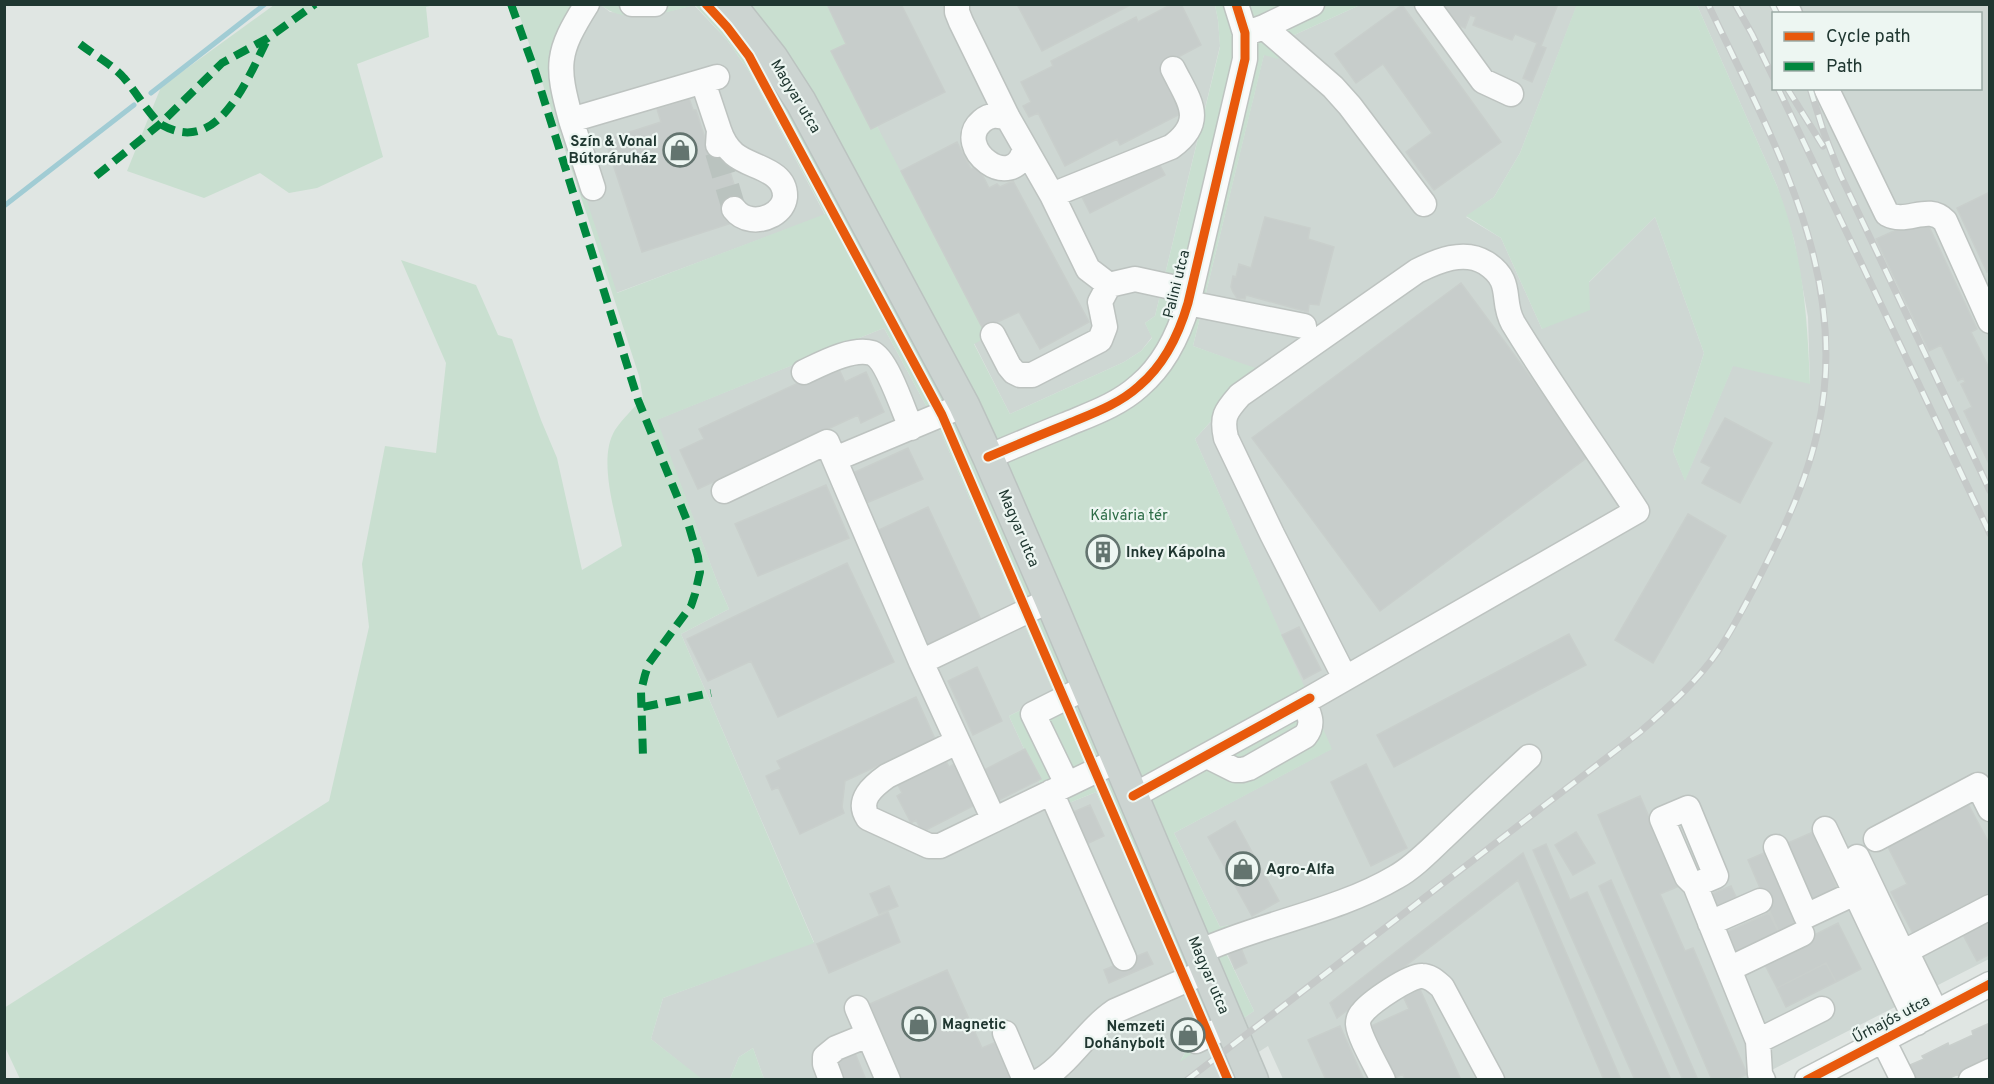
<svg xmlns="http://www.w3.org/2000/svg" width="1994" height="1084" viewBox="0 0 1994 1084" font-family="Overpass,sans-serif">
<rect width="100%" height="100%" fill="#e0e6e3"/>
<!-- built -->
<path fill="#ced7d3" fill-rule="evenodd" d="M571,5H601L610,12L654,15L694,5L727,40L750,73L825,215L616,293L549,85L551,55Z
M827,5H1215L1218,20L1220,46L1155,316L1145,323L1152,337L1141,351L1124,362L1010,414L974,343L877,126L871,129L831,51L846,43Z
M1360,5H1577L1520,153L1494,197L1466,217L1501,238L1542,329L1655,217L1704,353L1673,451L1685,480L1733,365L1810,383L1808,317L1794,240L1777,186L1697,5H1989V959L1754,1079H1283L1268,1046L1220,1077L1221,1079H764L753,1048L739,1057L730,1079L702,1080L651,1039L663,998L814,942L681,634L729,609L718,584L656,420L884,328L942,435L1054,693L1009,716L1052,810L1096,792L1171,960L1199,1027L1181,1060L1254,1011L1226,952L1238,947L1229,925L1220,927L1174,833L1331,749L1195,439L1258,370L1193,346L1264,54L1292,36ZM1774,14H1980V88H1774Z"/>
<!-- green -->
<path fill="#c9dfd0" d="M1577,4L1697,5L1777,186C1803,252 1807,313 1810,384L1733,366L1685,481L1673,451L1704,353L1655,217L1589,282L1590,310L1542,329L1501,238L1466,216L1494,197L1520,153Z
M274,5H434L426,7L429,37L357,64L383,157L317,188L289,193L260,173L204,198L127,171L161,87Z
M516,5H571L551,55L549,85L617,293L825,214L750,73L727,40L695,5C666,12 626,26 601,5H827L846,44L832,52L871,129L877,126L983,329L987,337L974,344L1010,414L1124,362L1141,351L1152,338L1145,323L1155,316L1220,47L1218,20L1215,5H1360L1292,36L1278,59L1264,55L1193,346L1258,369L1195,439L1332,749L1174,833L1220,927L1229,925L1238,947L1226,953L1254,1011L1180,1062L1199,1027L1171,960L1096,792L1052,810L1009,716L1054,693L942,435L884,328L657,420L718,584L729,609L681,634L814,943L663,998L651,1039L702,1079H20L5,1047L4,1008L329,801L369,627L362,564L385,446L436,453L446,363L401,260L476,285L498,335L512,339L541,420L557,458L582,570L622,546C616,515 597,459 615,430C622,419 634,408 643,398L639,376L587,215Z
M753,1048L764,1079H730L739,1057Z"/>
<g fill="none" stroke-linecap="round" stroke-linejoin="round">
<!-- stream -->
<path stroke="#a1ccd4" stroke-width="5" d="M151,93L265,4
M4,206L134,105"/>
</g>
<!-- building -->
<path fill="#c7cdcb" stroke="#c9cfcc" stroke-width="1.5" d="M827,4H901L945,92L871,129L831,51L846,44Z
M1017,4H1132L1042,51Z
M1172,4H1181L1201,45L1161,66L1184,112L1120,145L1117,139L1065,166L1038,113L1029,117L1023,106L1031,102L1021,82L1053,66L1051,61L1136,17L1138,22Z
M1438,4H1558L1541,46L1546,48L1532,82L1523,78L1537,43L1515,34L1512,40L1473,25L1476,17L1470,15L1465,28L1440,18Z
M1402,5L1501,142L1434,190L1406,152L1432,133L1383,64L1356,83L1335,54Z
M688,95L693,110H696L710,154L723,150L741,206L732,223L642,252L605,140L661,122L657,109L682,101L681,98Z
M957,142L971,169L978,166L989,188L997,184L1000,187L1013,181L1089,322L1040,349L1019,312L983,329L901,171Z
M1157,160L1165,175L1090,213L1082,197Z
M1990,192V271L1987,272L1957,208Z
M1265,217L1310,228L1308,239L1334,247L1319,305L1309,304L1308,312L1246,295L1245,299L1237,298L1233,292L1231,287L1233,276L1236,277L1239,264L1251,268Z
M1925,218L1977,329L1971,332L1990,370V466L1964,411L1972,407L1961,384L1965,382L1963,378L1958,381L1941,345L1929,351L1876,239L1916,221L1920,228L1925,225Z
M1461,283L1589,456L1380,611L1252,438Z
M837,365L845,382L866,372L884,412L861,423L858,415L698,489L680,450L704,439L699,429Z
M1725,418L1772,443L1740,503L1702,483L1711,467L1701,462Z
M908,448L923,479L864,504L851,474Z
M826,485L849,538L758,576L735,524Z
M928,507L982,622L924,650L870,534Z
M1688,514L1726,536L1653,663L1615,640Z
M1100,537L1107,540L1110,538L1119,552L1115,554V561L1106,566L1100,564L1096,566L1087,551L1090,550V542Z
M847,563L894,662L778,717L751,661L708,681L687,639Z
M1299,627L1321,670L1304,679L1282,635Z
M1569,634L1586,665L1394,767L1377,735Z
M977,667L1002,721L973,735L948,681Z
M916,697L935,739L845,781L842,807L844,813L800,834L778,787L772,790L766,776L781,769L777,761Z
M1025,749L1041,779L999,800L984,770Z
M944,757L949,767L958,762L979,803L922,832L916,820L911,823L897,796L902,793L896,781Z
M1366,764L1407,848L1371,866L1331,782Z
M1640,796L1679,886L1660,894L1685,951L1693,948L1747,1074L1734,1080H1712L1598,815Z
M1967,802L1990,845V900L1916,939L1891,892L1907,884L1887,845Z
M1090,805L1104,836L1078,848L1064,816Z
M1235,821L1279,901L1252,916L1208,837Z
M1576,832L1595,863L1573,875L1555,845Z
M1813,832L1840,895L1814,907L1786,844Z
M1546,844L1570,900L1587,892L1671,1080H1635L1533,850Z
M1523,853L1621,1080H1604L1518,880L1337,1018L1330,1003Z
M1764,853L1799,930L1781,937L1748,860Z
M1611,880L1698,1080H1683L1599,886Z
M889,886L898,906L879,914L870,894Z
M1731,886L1737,899L1715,908L1709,895Z
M888,912L900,942L829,973L817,944Z
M1769,913L1781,937L1738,960L1727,932Z
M1990,916V954L1977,961L1961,931Z
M1838,923L1861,969L1836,982L1826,963L1777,988L1763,961Z
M1241,948L1247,963L1235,969L1229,954Z
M1147,952L1153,964L1109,983L1104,970Z
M1826,963L1836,982L1786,1007L1777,988Z
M947,970L982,1048L1001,1040L1016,1075L1007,1080H892L861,1008Z
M1418,985L1461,1080H1405L1403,1074L1395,1078L1371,1026L1409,1009L1401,992Z
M1990,1023V1063L1959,1077L1958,1074L1946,1080H1906L1901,1069L1924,1059L1922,1056L1948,1043L1949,1046L1973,1035L1972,1031Z
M1340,1026L1364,1080H1326L1308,1040Z
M855,1053L866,1080H839L832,1063Z"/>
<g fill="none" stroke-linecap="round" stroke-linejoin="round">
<!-- minor-tunnel -->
<path stroke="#bac3bf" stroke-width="24" stroke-dasharray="24 12" stroke-linecap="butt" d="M717,152L734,209"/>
<defs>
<path id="minor" d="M587,4C556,53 556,65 571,120L717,77
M632,4H655
M957,4V12L961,22L1008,118L1052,195L1088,269L1109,285L1135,279L1190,291
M1427,4L1483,81L1511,94
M1785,4L1790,14
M1264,27L1333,87L1350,106L1424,204
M1250,32L1264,27L1312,4
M703,82L719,130L718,145
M1826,88L1887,214C1907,225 1928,203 1945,221L1990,321
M1008,118C998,115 990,114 982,121C951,147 1014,196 1025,148
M571,120L593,188
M719,130C722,139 726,147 734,154C750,168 786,169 785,197C784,205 779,211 772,215C759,222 743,221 734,209
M1052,195L1171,147C1207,121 1189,101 1173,69
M1188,303L1304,326
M993,335L1009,366L1014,372L1020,375H1032L1100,340L1105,327L1100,302L1109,285
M804,372C821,364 852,347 872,353C887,359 904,412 911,428
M988,457C1014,446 1040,435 1065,425C1091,414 1118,405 1139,386C1164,365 1179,334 1188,303L1245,59V33L1236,4
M835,459L964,405
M724,491L827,442L921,662L994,820
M921,662L1050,600
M957,742L887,776C873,786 856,800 868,818L929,846H940L1118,760
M1207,756L1235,770H1242L1249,768L1305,736C1315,724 1309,714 1304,702
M1067,784L1033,714L1087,687
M1051,792L1124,958
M1133,796L1304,702L1637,511C1596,448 1552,387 1513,323C1500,300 1515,282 1486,263C1464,249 1437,261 1417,271L1240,395C1226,411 1221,416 1226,438L1272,534L1345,678
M1825,829L1917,1023
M1876,839L1978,785L1990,809
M1776,847L1806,916L1855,893
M1857,857L1898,943L1906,951L1936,1012
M1695,885L1716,876L1688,808L1662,819L1687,877L1695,885L1758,1041L1760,1074L1763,1080
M1710,923L1760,901
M1906,951L1990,907
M1199,952C1262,923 1337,912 1396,877C1414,867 1430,850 1445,836C1473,809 1501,783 1529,757
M1729,969L1802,934
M857,1008L888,1080
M1005,1033L1025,1080
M1883,1040L1903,1080
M1196,1041L1230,1025
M1758,1041L1822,1009
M831,1080L825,1064V1057L836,1048L868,1035
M1041,1080C1070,1062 1087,1030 1115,1011L1207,971
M1383,1080C1377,1067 1359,1037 1358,1024C1358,1020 1360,1015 1363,1012C1371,1002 1410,975 1422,976C1430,976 1436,982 1442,987L1492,1080
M1807,1080L1990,984
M1971,1080L1990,1071"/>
<path id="major" d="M730,4L772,57L801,102L964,405L988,457L1050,600L1253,1080"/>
</defs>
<!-- minor casing -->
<use href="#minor" stroke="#bdc3c0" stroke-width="27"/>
<!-- major casing -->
<use href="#major" stroke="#bbc3c0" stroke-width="33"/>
<!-- minor -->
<use href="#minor" stroke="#fafbfb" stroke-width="24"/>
<!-- major -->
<use href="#major" stroke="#ccd4d1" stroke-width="30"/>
<defs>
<path id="rail" d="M1735,4L1752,34L1774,79
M1772,4L1777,14
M1778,88L1990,534
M1787,88L1823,146
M1810,88L1824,133L1840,174L1990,491
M1187,1080L1640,732C1667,708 1697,682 1718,651C1738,621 1754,588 1770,556C1790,516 1809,473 1818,429C1852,274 1772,139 1708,4"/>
</defs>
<!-- rail casing -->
<use href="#rail" stroke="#c5c9c8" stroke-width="7"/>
<!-- rail -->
<use href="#rail" stroke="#edf6f2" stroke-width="4.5" stroke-dasharray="14" stroke-linecap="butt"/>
<!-- quiet -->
<path stroke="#00873e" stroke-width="8" stroke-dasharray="15 8" stroke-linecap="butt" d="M511,4L535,71L638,400L688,523L698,557L700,572L695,594L691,606L649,663L645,675L641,691L643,756
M80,44C94,55 113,65 124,78C134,89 152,119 162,125C219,157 248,77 268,38
M96,176L160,124L222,63L268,38L315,4
M643,707L711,693"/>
<defs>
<path id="cycleway" d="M706,4L727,27L749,56L942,415L1228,1080
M988,457C1014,446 1040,435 1065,425C1091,414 1118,405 1139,386C1164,365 1179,334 1188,303L1245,59V33L1236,4
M1133,796L1310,698
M1807,1080L1990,984"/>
</defs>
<!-- cycleway casing -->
<use href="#cycleway" stroke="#edf6f2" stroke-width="13"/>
<!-- cycleway -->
<use href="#cycleway" stroke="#e8590c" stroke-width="9"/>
</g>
<!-- icons -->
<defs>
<symbol id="shop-ring" viewBox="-11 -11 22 22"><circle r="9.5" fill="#edf6f2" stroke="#63746f" stroke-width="1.5"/><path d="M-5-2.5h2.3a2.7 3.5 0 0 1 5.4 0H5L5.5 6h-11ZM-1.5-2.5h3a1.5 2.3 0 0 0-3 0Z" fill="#63746f"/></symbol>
<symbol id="building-ring" viewBox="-11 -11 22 22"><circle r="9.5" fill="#edf6f2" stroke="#63746f" stroke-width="1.5"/><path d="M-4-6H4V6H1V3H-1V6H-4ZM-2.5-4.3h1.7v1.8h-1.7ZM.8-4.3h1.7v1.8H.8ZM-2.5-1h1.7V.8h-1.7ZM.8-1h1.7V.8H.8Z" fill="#63746f"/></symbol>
</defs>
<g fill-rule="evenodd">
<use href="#shop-ring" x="661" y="131" width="38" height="38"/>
<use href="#building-ring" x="1084" y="533" width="38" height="38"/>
<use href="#shop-ring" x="1224" y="850" width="38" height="38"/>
<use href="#shop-ring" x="900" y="1005" width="38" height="38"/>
<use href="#shop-ring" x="1169" y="1016" width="38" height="38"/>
</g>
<g text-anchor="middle" stroke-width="4.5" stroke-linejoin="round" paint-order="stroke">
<!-- street labels -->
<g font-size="15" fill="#203731" stroke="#edf6f2">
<text transform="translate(796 96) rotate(59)" y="5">Magyar utca</text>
<text transform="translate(1176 284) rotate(-76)" y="5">Palini utca</text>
<text transform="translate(1019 528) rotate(67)" y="5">Magyar utca</text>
<text transform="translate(1209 975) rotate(67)" y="5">Magyar utca</text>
<text transform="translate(1891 1019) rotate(-28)" y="5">Űrhajós utca</text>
</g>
<!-- poi labels -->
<g font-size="15" font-weight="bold" fill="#203731" stroke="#edf6f2" text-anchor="start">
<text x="657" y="146" text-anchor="end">Szín &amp; Vonal<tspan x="657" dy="17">Bútoráruház</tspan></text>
<text x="1126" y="557">Inkey Kápolna</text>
<text x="1266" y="874">Agro-Alfa</text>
<text x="942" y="1029">Magnetic</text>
<text x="1165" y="1031" text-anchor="end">Nemzeti<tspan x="1165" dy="17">Dohánybolt</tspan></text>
</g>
<!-- park labels -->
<g font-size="15" fill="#2c6c46" stroke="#edf6f2">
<text x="1129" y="520">Kálvária tér</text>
</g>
</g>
<!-- border -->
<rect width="1994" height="1084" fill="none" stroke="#203731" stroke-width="12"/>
<!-- legend -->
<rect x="1772" y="12" width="210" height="78" fill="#edf6f2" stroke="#9baaa5" stroke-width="1.5"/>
<rect x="1784" y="32" width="30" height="9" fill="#e8590c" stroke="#9baaa5" stroke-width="1.5"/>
<text x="1826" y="42" font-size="18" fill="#203731">Cycle path</text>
<rect x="1784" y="62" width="30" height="9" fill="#00873e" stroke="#9baaa5" stroke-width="1.5"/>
<text x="1826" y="72" font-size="18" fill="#203731">Path</text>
</svg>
